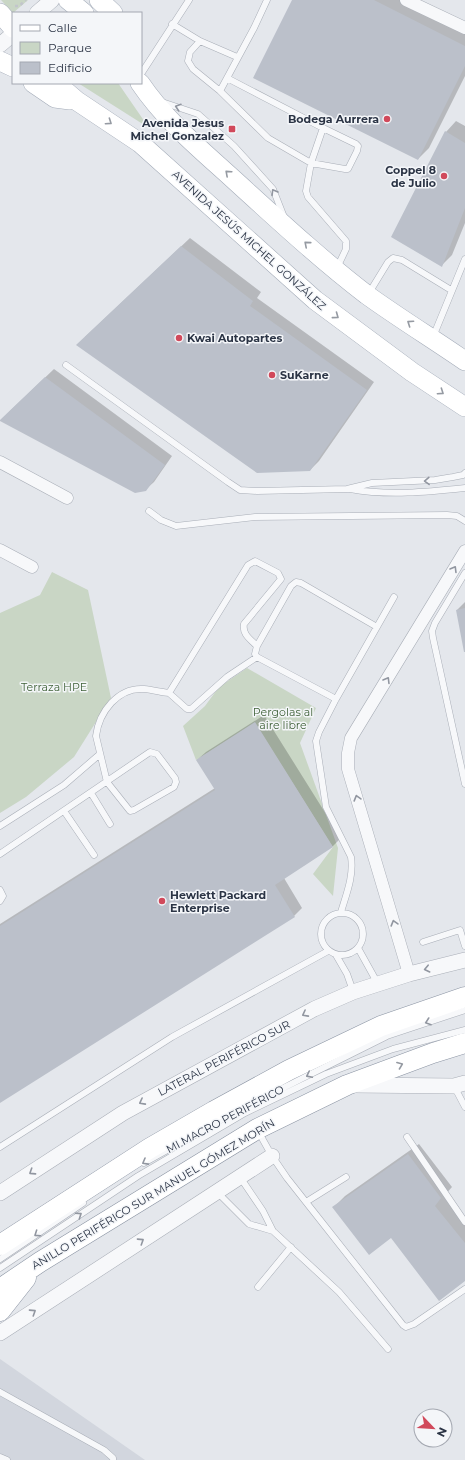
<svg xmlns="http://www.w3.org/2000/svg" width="465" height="1460" viewBox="0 0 465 1460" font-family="Montserrat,sans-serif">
<rect width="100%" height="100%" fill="#e4e7ec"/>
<!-- built -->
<path fill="#d2d6de" d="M0,1359L145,1460H0Z"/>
<!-- green -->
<path fill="#c9d6c5" d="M1,0H28L13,13Z
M78,83H118L149,128Z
M52,572L88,590L111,698L74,757L26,797L0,813V613L40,595Z
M247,668L316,708L300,743L338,848L333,896L313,874L333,847L255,723L196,760L183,726L205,706L219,687Z"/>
<!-- shadow -->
<path fill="#0003" d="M293,0H406L465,30V76L429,148L418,159Z
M456,121L465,126V223L452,255L442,265L446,132Z
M190,238L261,292L257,298L374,382L319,461L310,470L85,337Z
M54,369L172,456L154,482L145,490L9,412Z
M465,602V651L457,610Z
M264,715L341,838L333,846L284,878L302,908L294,916L0,1102V924L215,788L197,760L206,752Z
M419,1144L452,1187L445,1195L465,1219V1280L391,1237L334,1207L345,1196Z"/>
<!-- building -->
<path fill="#bbc0ca" d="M292,0H374L465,46V66L418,160L253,78Z
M445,131L465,143V208L442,267L391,237Z
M181,246L253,301L250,306L367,390L310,471L257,473L76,345Z
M45,377L165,465L146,491L135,493L0,421V420Z
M465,608V652H464L456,610Z
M255,722L333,847L275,885L295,917L0,1103V926L215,790L196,760Z
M408,1154L441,1198L435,1206L465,1243V1281L439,1301L391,1238L369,1255L332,1207Z"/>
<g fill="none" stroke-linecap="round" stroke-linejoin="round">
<defs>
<path id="service" d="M267,0L254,28L220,91L268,138L311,163L306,191L308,197L346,241V249L337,268
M172,24L200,41L237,57
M200,41L190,52L188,61L193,69L220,91
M141,74L189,0
M227,78L323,128L356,144L358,146L357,151L348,169H345L311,163L323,128
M162,102L198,114L234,146L273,189L284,217
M369,293L388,262L393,258L402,260L451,290
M433,337L465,259
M66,365L228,482L240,490L257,491L347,489L372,483L435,480L453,477L463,475L465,473
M350,489C388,496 427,492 465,488
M149,511L161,520L176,526L255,517L447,515L457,516L465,521
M465,573L435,623L432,631L433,638L465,784
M257,646C250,639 242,634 244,624L281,579L278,573L255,561L248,565L169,693L187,709H191L227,677L257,657
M336,699L257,657L255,654L257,646L291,586L296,582L301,583L377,627
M91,793L110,824
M64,811L94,855
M0,826L64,785L100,754
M0,854L150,752L157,754L175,778L176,782L174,787L134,810L130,811L107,782L96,736C99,712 118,687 144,689C153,690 161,692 169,693
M0,890L3,896L0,901
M341,912C346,895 354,876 351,857L326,807L316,741L319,732L336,699L394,597
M321 934a21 21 0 1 1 42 0a21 21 0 1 1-42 0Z
M423,942L460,930L465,946
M358,948L378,984
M336,955L347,974L353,991
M454,1086L465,1107
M258,1131L272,1156L287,1178L403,1325L406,1327L414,1324L465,1289
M407,1137L465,1222
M0,1147L172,1037L328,951
M144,1163L243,1108L387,1036L465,1010
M240,1177L263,1211L273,1231L339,1292L388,1349
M218,1193L249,1224L273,1231
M306,1202L346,1177
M0,1259L83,1203
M0,1268L138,1176L245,1113L326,1074L393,1049L465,1030
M258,1287L291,1247
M0,1392L104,1450L113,1458V1460
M0,1457L7,1460"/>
<path id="minor" d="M406,0L465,28
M0,462L67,498
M0,550L32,567
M409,974L348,769V753L351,738L465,551"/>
<path id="tertiary" d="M37,13L52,0
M0,45L13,34
M354,1085L454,1086L465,1083
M0,1193L123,1113L314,1009L353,992L409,974L465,960
M0,1333L272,1156"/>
<path id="primary" d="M68,0L84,13
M99,0L113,13
M0,13L13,28
M0,61L13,67
M33,83L55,98L70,100
M56,83L77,101L140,143L315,300L412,372L465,407
M140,83C165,120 199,148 232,178C276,218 320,259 367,295C399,318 433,339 465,361"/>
<path id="trunk" d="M0,1245L150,1148L214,1111L289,1070L381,1026L465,997
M0,1289L40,1262L257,1129L347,1085L433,1053L465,1043
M0,1311L26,1278"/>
</defs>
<!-- service casing -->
<use href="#service" stroke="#a9aeb7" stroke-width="7"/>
<!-- minor casing -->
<use href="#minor" stroke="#a9aeb7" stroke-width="13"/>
<!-- tertiary casing -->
<use href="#tertiary" stroke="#a9aeb7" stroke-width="16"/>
<!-- primary casing -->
<use href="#primary" stroke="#a3abb8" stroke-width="20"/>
<!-- trunk casing -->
<use href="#trunk" stroke="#8b94a3" stroke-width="21"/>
<!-- path -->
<path stroke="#c2c5cb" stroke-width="2.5" stroke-dasharray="3 3" stroke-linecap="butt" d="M15,6H19L26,0"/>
<!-- service -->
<use href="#service" stroke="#f7f8fa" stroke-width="6"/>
<!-- minor -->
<use href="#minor" stroke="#f7f8fa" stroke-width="12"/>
<!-- tertiary -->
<use href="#tertiary" stroke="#f7f8fa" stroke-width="15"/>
<!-- primary -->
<use href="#primary" stroke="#fff" stroke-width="19"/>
<!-- trunk -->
<use href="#trunk" stroke="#fff" stroke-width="20"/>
</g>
<!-- one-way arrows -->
<defs><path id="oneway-chevron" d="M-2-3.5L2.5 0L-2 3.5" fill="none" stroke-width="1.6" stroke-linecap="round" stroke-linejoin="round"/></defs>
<g stroke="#9196a0">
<use href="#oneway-chevron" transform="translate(178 107) rotate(-162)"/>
<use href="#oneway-chevron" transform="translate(274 192) rotate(-121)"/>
<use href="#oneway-chevron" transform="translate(427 481) rotate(178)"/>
<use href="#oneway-chevron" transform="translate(454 569) rotate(-59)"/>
<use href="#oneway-chevron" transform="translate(387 680) rotate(-59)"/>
<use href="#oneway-chevron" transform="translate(357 798) rotate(-106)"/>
<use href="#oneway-chevron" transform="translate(394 923) rotate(-106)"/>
<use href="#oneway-chevron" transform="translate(427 969) rotate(167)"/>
<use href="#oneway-chevron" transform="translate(305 1014) rotate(152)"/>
<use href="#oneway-chevron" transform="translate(428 1022) rotate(161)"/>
<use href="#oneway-chevron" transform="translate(309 1075) rotate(154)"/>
<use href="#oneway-chevron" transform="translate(142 1102) rotate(152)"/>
<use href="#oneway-chevron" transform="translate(145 1162) rotate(151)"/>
<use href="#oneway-chevron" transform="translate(32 1172) rotate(147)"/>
<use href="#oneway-chevron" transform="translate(79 1215) rotate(-34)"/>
<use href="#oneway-chevron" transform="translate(37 1234) rotate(146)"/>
<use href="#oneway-chevron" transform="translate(141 1241) rotate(-33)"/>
<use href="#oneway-chevron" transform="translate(33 1312) rotate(-33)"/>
</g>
<g stroke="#959aa2">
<use href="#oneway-chevron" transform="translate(109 122) rotate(34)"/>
<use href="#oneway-chevron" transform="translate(228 173) rotate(-138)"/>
<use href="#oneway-chevron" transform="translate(307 244) rotate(-139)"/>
<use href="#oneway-chevron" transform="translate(336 316) rotate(36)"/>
<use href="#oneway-chevron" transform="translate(410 323) rotate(-146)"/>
<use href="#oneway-chevron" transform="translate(441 392) rotate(34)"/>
<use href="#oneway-chevron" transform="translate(400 1065) rotate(-21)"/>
</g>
<!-- markers -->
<g fill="#d1495b" stroke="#f4f6f9" stroke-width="1.5">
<circle cx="387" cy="119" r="4"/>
<rect x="228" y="125" width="8" height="8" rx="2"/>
<circle cx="444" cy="176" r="4"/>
<circle cx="179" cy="338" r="4"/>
<circle cx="272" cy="375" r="4"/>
<circle cx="162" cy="901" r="4"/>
</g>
<g text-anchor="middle" stroke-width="3" stroke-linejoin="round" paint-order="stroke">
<!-- poi labels -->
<g font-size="11" font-weight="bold" fill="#2b3445" stroke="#f4f6f9" text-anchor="end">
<text x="379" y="123">Bodega Aurrera</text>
<text x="224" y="127">Avenida Jesus<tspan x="224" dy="13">Michel Gonzalez</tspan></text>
<text x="436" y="174">Coppel 8<tspan x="436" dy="13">de Julio</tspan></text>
<text x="187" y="342" text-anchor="start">Kwai Autopartes</text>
<text x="280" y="379" text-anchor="start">SuKarne</text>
<text x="170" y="899" text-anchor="start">Hewlett Packard<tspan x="170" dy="13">Enterprise</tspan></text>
</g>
<!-- street labels -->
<g font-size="11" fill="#2b3445" stroke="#f4f6f9">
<text transform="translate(249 240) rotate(42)" y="4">AVENIDA JESÚS MICHEL GONZÁLEZ</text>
<text transform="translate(224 1058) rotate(-28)" y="4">LATERAL PERIFÉRICO SUR</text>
<text transform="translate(225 1119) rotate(-28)" y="4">MI MACRO PERIFÉRICO</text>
<text transform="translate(153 1194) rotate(-31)" y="4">ANILLO PERIFÉRICO SUR MANUEL GÓMEZ MORÍN</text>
</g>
<!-- park labels -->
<g font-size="11" fill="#3f6138" stroke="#f4f6f9">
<text x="54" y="691">Terraza HPE</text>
<text x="283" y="716">Pergolas al<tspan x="283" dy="13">aire libre</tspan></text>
</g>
</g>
<!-- legend -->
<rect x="12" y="12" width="130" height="72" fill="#f4f6f9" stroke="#a4a8b1"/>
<rect x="20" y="25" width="20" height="6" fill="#ffffff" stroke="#a4a8b1"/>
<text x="48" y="32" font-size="12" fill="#2b3445">Calle</text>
<rect x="20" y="42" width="20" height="12" fill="#c9d6c5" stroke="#a4a8b1"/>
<text x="48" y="52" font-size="12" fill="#2b3445">Parque</text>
<rect x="20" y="62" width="20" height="12" fill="#bbc0ca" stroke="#a4a8b1"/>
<text x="48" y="72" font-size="12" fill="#2b3445">Edificio</text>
<!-- north arrow -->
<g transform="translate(433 1428) rotate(115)"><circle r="19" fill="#f4f6f9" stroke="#a4a8b1"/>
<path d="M0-3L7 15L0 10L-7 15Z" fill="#d1495b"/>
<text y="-6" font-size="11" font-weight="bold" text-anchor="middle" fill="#2b3445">N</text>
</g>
</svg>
